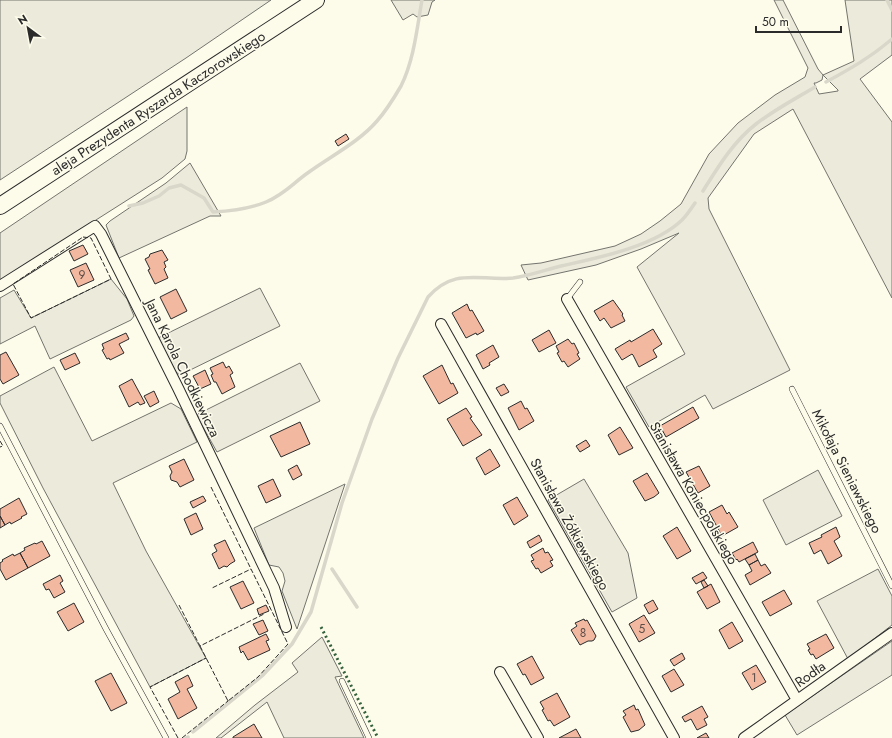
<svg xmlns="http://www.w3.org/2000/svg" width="892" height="738" viewBox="0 0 892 738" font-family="Jost,sans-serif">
<rect width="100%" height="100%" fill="#fdfbea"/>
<!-- green -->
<path fill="#ecebdb" stroke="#74746e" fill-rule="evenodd" d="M0,0H271L186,58L0,180Z
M391,0H435L432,2L428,15L417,17L413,14L403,20Z
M774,0H783L818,69L823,75L854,61L845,0H892V55L860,79L892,122V298L793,109L754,134L708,198L709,209L790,370L713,409L705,395L649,427L626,387L685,354L637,267L679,233L641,249L596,265L528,280L521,265L541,263L615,246L641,234L660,221L681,204L709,154L738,123L775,95L805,77L808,68ZM823,75L838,90V91L819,94L814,83H816L822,80Z
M187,107V151L185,159L162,178L0,281V233Z
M190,163L221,216H210L119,258L106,225L110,221L166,183Z
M111,279L127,299L134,316L131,320L50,359L35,326L0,344V298L14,290L31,318Z
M260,288L280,326L180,375L176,372L158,338Z
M300,363L320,401L217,452L198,418V414Z
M54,367L92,441L171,403L181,409L197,442L113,483L146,551L206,658L150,687L43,488L0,403V396Z
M818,470L842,516L786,545L763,500Z
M584,479L628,553L637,598L612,612L548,500Z
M345,484L297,629L282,591L285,581L283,573L279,567L269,565L254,528Z
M878,569L892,596V625L848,659L817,601Z
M322,637L342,676L335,677L364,738H284L267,702L221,738H216L255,705L298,672L292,663Z
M892,641V675L797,735L785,715Z"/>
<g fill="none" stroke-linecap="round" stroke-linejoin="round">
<!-- stream -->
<path stroke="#d8d7c9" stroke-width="3.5" d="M887,0L892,10
M826,82C850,69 871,57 892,39
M703,191C718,167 733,142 756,124C774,110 795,99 815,87
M129,206L143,203L159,196L169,188L181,185L204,198L213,212C231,211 249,209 266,202C285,194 293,183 309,172C331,156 359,142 377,121C386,111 394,98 401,86C414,60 417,28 422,0
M332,569L357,607
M193,732L262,676L292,644L311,612L342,503L372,419L398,358L428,297C455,267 479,281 513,278C529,276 545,270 561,266C597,258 654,247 682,220C687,215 691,209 695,203
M186,738L188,737"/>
</g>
<!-- building -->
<path fill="#f2b8a0" stroke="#2b2b2b" d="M346,134L349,139L338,146L335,141Z
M83,245L88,254L74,261L69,251Z
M162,250L168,260L164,262L166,267L164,269L168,278L155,284L148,270L150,269L145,259L149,257L150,254Z
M86,263L94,280L78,287L70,270Z
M176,289L187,311L171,319L160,297Z
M613,300L623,314L622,315L625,321L611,328L604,318L600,321L594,311Z
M467,304L470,311L472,310L484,331L477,335L476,333L466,338L452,313Z
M653,329L662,344L653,350L657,357L639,367L633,355L632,354L622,360L615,349L630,340L631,342Z
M549,330L556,343L539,352L532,340Z
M126,333L129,339L119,344L124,353L110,360L109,358L107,359L102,350L104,349L102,344Z
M568,339L572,344L574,343L579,353L577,354L580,359L568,367L564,361L562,362L557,353L559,352L556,346Z
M493,345L499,357L489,363L490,365L483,369L476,355Z
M6,352L19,375L3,384L0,379V355Z
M75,353L80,363L65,370L60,360Z
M223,362L226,368L229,366L233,373L230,375L235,387L222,394L216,382H214L211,375L213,374L210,368Z
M442,365L451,384L453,383L458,393L439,404L423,376Z
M205,370L211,384L200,389L193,376Z
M132,379L145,403L140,405L138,402L129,407L119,386Z
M504,384L509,392L501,396L496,388Z
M154,391L159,402L150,407L144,396Z
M521,401L525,409L527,408L534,421L519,430L508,408Z
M693,407L699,418L666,437L660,426Z
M466,408L472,417L470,418L482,435L463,446L447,419Z
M300,422L310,444L281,457L270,436Z
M620,427L633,448L619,455L608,435Z
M586,440L590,446L580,452L576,446Z
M490,449L500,466L485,475L476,458Z
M184,459L194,480L180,487L177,482L171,480L170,476L172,472L169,466Z
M297,465L302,475L293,480L288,470Z
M699,466L710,486L698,493L686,472Z
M647,473L659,493L654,497L645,501L633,481Z
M273,479L281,496L266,503L258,486Z
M203,496L206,501L193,508L190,502Z
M517,497L528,516L514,525L503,505Z
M19,498L27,514L21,517L22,518L11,524L10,522L5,525L0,516V509Z
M722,505L727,514L729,512L738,527L722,536L709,512Z
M196,513L203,529L191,535L184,519Z
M0,516L5,525L0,528Z
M677,527L691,551L677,559L663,536Z
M836,527L840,537L834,541L842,556L828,564L821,550L814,554L809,543L822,537L821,535Z
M539,535L542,541L530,548L527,542Z
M225,540L235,561L230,564L227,567L224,566L219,569L212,554L217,551L214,545Z
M42,541L50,556L28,568L20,553L25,550L24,548L35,543L36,544Z
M753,542L758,552L739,562L737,559L736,560L732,553Z
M543,548L545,553L548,552L553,560L550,561L553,566L541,573L538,568L536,569L531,561L534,560L531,555Z
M20,553L28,568L6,580L0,569V563L3,561L2,560L13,554L14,556Z
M755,554L758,560L749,565L745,559Z
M758,560L761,566L765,564L771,573L750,585L745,575L752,571L749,565Z
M703,572L707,578L696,584L692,578Z
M60,575L63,581L60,583L65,592L54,598L49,589L46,590L43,584Z
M704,580L708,586L704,588L701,582Z
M243,581L254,603L241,609L230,587Z
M711,584L720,602L707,609L697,592Z
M784,590L792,604L770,616L762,602Z
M653,600L658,609L649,614L644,605Z
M74,603L84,622L68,631L57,612Z
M266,605L269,611L259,615L257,609Z
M644,615L655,633L639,642L629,624Z
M584,619L585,621L587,620L596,636L594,640L592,641H588L580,645L571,630L577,626L575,623Z
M263,620L268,631L259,635L253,624Z
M732,622L743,641L729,649L719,630Z
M266,634L269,640L266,641L270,650L248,660L243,651L241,653L239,647Z
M826,634L834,648L816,659L813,654L811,655L808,650L810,649L807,644Z
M682,653L685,659L674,666L670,660Z
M532,656L544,678L531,685L525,674L523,675L517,664Z
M756,665L766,682L752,690L742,673Z
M674,669L684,685L671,692L662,676Z
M111,673L127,703L111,711L95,681Z
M188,675L193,686L187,689L197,708L178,719L168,699L180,692L175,682Z
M557,693L570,717L554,726L550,720L548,721L542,710L544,709L540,702Z
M634,705L636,710L638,709L645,725L639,730L631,732L623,717L626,715L623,711Z
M702,706L708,717L704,719L707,725L697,730L691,719L685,722L682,717Z
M254,724L262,738H233V737Z
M576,729L581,738H559Z
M706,733L709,738H697Z"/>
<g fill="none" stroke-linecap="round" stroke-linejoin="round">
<defs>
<path id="service" d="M567,299L580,282
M792,389L892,586
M0,426L106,629L166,738
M342,681L369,738"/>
<path id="minor" d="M0,286L95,226L101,234L178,388L274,588L286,627
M567,299L797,700
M441,324L674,738
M500,672L538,738
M744,738L892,633"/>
<path id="primary" d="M0,206L316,0"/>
</defs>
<!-- service casing -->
<use href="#service" stroke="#2b2b2b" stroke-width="6"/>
<!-- minor casing -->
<use href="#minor" stroke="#2b2b2b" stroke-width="12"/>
<!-- primary casing -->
<use href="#primary" stroke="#2b2b2b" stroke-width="18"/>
<!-- service -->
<use href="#service" stroke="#fdfbea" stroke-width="5"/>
<!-- minor -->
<use href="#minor" stroke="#fdfbea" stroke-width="10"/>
<!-- primary -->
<use href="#primary" stroke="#fdfbea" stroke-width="16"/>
<!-- hedge -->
<path stroke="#34623c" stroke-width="3" stroke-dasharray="2 3" stroke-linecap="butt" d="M321,627L378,738"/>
<!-- fence -->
<path stroke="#2b2b2b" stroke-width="1" stroke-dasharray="5 2" stroke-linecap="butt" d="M83,237L91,238L111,279L31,318L13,284Z
M0,441L3,446L0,447
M211,487L251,569
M179,605L200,646L264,614
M200,646L228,701L258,677L288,644L251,569L212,588
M178,738L150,687L206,658V659
M182,738L228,701V700"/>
</g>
<g text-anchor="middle" stroke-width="3" stroke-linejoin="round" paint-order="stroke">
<!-- number labels -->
<g font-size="12" fill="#5d4e48">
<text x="82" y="279">9</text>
<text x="642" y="633">5</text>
<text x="583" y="637">8</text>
<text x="754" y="682">1</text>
</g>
<!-- street labels -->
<g font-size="14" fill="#2b2b2b" stroke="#fdfbea">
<text transform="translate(158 103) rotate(-33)" y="5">aleja Prezydenta Ryszarda Kaczorowskiego</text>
<text transform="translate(183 368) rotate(64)" y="5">Jana Karola Chodkiewicza</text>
<text transform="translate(847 471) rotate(63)" y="5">Mikołaja Sieniawskiego</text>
<text transform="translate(694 493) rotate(60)" y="5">Stanisława Koniecpolskiego</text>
<text transform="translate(570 524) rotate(61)" y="5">Stanisława Żółkiewskiego</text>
<text transform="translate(810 674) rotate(-35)" y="5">Rodła</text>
</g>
</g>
<!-- north arrow -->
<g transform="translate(28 28) rotate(328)" stroke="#fdfbea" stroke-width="3" paint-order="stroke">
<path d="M0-3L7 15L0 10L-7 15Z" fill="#2b2b2b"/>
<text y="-6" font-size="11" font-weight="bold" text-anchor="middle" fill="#2b2b2b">N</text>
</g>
<!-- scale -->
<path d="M756 26v6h85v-6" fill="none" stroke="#2b2b2b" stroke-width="2"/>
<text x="762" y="26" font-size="12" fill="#2b2b2b" stroke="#fdfbea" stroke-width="3" paint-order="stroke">50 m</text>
</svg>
